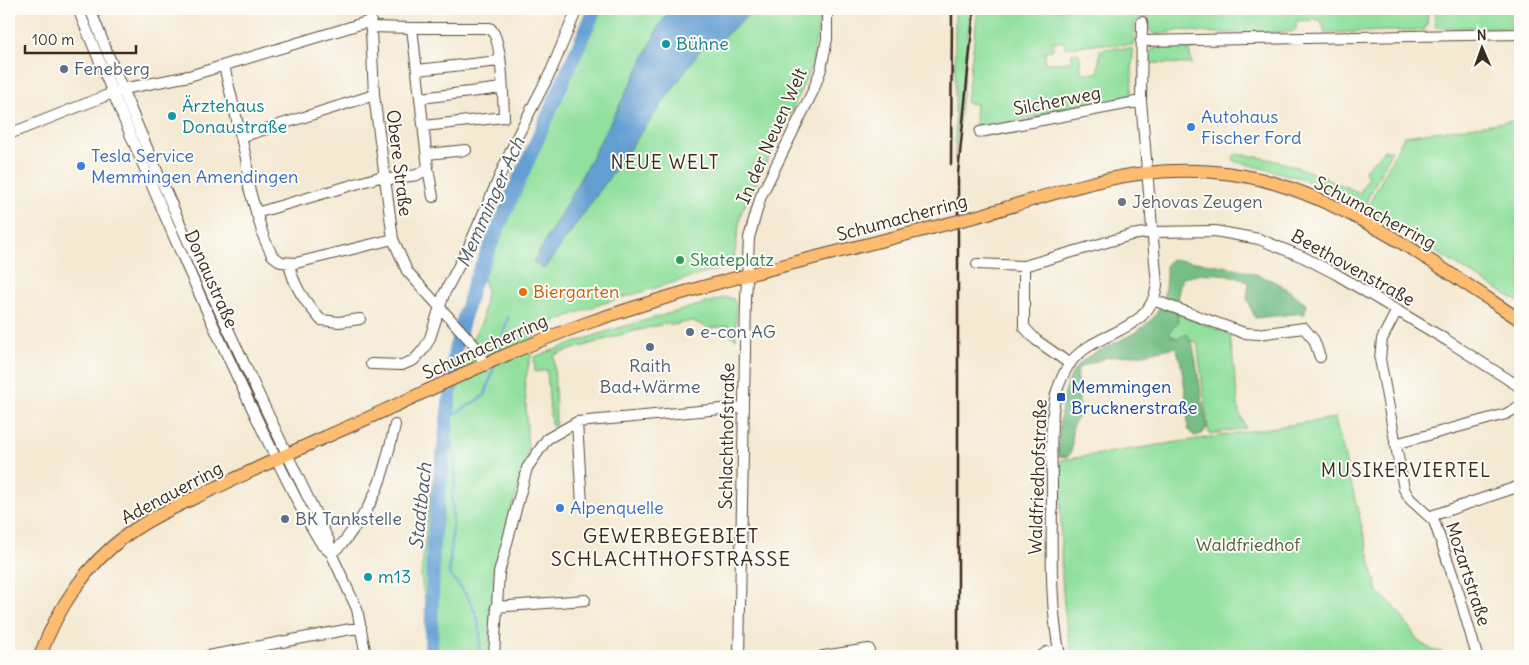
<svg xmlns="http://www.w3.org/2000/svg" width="1529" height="665" viewBox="0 0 1529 665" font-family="Delius,sans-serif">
<rect width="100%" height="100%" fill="#fdfcf7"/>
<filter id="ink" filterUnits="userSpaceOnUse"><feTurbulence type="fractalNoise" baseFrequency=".02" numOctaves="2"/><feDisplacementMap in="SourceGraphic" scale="10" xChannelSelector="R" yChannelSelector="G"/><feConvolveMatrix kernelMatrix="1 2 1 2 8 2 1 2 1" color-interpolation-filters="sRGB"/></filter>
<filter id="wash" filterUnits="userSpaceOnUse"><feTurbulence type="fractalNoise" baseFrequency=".0096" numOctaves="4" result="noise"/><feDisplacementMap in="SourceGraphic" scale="20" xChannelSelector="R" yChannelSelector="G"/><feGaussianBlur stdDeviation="1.12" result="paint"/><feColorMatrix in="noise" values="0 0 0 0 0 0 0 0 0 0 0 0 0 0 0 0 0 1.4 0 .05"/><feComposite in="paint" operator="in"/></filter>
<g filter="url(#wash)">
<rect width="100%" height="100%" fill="#f4e9d2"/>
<!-- green -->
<path fill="#91e09e" stroke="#66855e" d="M592,9H821L812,65L784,128L741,213L733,263L729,266L601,304L550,323L536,332L525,382L528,453L500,551L491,609L489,656H429L428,619L421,577L427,519L444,407L458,389L461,360L482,321L486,291L479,260L510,182L583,41Z
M955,9H971L955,160Z
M978,9H1428L1427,25L1424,30L1325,33L1321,20L1296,21V29L1292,32L1209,33L1181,30L1157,35L1150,31L1148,22H1135L1134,45L1094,44L1065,48L1064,42H1053V50L1045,51V63L1072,62V53L1077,52L1080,56L1081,73H1098L1100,50L1109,48L1133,49L1131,99L986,127L975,125L976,104L966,103Z
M1434,9L1520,10V28H1440L1436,27Z
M1193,46V50H1189L1192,64L1149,63V53L1155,48L1161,47Z
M1520,120V303L1366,210L1404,136Z
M1384,150H1392L1363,208L1300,178L1234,161L1233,157L1236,154C1282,158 1319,175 1360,193L1368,178L1365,170Z
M727,297L734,299L736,304V339L730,335L732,330L729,326L708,328L693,321L672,325L669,323L626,333L554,355L556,424L555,426L551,425L547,370L535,372L534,357L608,331Z
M1170,312L1230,334L1239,412L1246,428L1209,434L1197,342L1164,334Z
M1335,418L1378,592L1395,607L1419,642L1432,650L1457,656H1072C1058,592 1061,525 1061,460Z"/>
<!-- forest -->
<path fill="#74be85" stroke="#587452" d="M1170,260C1206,262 1246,267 1279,284C1289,290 1298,298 1307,304L1304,315L1303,313L1255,318L1247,298L1249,283C1227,271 1205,272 1182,278L1176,303L1178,322L1169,333L1176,339L1187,334L1193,345L1207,428L1202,434L1194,436L1188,429C1188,415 1183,356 1175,347L1144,354L1108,357L1078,368L1077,385L1081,414L1072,426V449L1068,457L1058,456C1059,428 1060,395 1074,370C1080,361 1091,354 1101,350C1146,327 1168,321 1166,265Z"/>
<!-- water -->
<path fill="#649ed3" stroke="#506478" d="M671,9H755L716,44L701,49L544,269L533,262L570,198L636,74L659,26Z"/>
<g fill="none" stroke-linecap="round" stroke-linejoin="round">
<!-- stream -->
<path stroke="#649ed3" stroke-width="2.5" d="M498,354L508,317
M448,419L485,395L495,364
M447,432L452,440L456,479L452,494L453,524L449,574C471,597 486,623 478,656"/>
<!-- river -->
<path stroke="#649ed3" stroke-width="14" d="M431,656L433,545L455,350L473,285L595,9"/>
</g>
</g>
<g filter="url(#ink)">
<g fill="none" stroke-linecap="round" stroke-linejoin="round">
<!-- minor-tunnel -->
<path stroke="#cfc3ae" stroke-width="10" stroke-dasharray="10 5" stroke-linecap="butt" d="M1142,22L1143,9"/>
<defs>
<path id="minor" d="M78,9C149,181 221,352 306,518L322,545L331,553
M90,9C161,190 244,366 329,541L331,553L357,609L366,656
M370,9L374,95L393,239L407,271L474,345L485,365
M370,27L412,28L428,168L417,175L384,180
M412,28H490C503,39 503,98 504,117L424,126
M1141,41L1520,34
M224,66L246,158L249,188L264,238L272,255L281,262L296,263L393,239
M417,70L499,61
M421,98L502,88
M980,132L1141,101
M9,134L123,89L189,76L370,21
M241,137L374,95
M427,154L466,150
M428,168L433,197
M256,213L383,176
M289,263C293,286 306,303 321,320L339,322L360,319
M977,264L1024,266
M1153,300L1244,333L1258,334L1304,328L1314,340L1320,357
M1397,310L1382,339L1380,359L1404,489L1410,499L1434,521L1459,594L1477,656
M371,364L402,365L414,360L424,349L430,338L444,294L469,246L517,137L551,71L577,9
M1070,364L1036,340L1024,327V266L1131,235L1153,232L1215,231L1259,239L1303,257L1336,274L1448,341L1520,387
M577,422L582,505
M1395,444L1506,414L1520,406
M1431,516L1520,486
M331,553C342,546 347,538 354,528C379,497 386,463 395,425
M496,607L585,600
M208,656L361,627
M494,656L499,573L527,468L547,439L577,422L744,407
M739,656L746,300L749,238L761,196L813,91L821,69L827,39V9
M823,656L869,649
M1041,656L1047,652L1059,650
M1060,656C1049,601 1052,545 1052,489C1052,458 1049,425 1056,394C1059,384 1064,372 1070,363C1096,329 1150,335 1157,285L1141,101L1142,22"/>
<path id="major" d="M974,217C1030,202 1089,179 1146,173C1188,168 1236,171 1277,184C1360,209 1448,272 1520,320
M40,656C57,608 87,564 128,534C153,516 182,504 209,491C249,472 289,453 330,435C415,398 499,354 587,323C699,284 816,258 931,228"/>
</defs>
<!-- minor casing -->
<use href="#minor" stroke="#574739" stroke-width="12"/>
<!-- major casing -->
<use href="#major" stroke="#574739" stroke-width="14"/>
<!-- minor -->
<use href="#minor" stroke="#fff" stroke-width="10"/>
<!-- major -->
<use href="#major" stroke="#fdbc70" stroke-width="12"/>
<!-- rail -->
<path stroke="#3b2a1e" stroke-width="2.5" d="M951,164L952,9
M958,656V174L974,9"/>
<defs>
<path id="major-bridge" d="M931,228L974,217"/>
</defs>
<!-- major-bridge casing -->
<use href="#major-bridge" stroke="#574739" stroke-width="14" stroke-linecap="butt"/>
<!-- major-bridge -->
<use href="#major-bridge" stroke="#fdbc70" stroke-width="12"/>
</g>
</g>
<!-- markers -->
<g fill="#0f9aa8" stroke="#fdfcf7" stroke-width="2">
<circle cx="666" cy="44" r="5"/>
<circle cx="172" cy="116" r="5"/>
<circle cx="368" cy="577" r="5"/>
</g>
<g fill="#5c6f8a" stroke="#fdfcf7" stroke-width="2">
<circle cx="64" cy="69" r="5"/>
<circle cx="690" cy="332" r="5"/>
<circle cx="650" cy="347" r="5"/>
<circle cx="285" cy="519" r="5"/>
</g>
<g fill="#3f7fe0" stroke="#fdfcf7" stroke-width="2">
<circle cx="1191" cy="127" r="5"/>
<circle cx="81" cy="166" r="5"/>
<circle cx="560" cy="508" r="5"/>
</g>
<circle fill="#6b7280" stroke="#fdfcf7" stroke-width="2" cx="1122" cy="202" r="5"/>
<circle fill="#2e9e5b" stroke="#fdfcf7" stroke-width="2" cx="680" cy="260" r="5"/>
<circle fill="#e8710a" stroke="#fdfcf7" stroke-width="2" cx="523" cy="292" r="5"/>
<rect fill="#1a4fb4" stroke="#fdfcf7" stroke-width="2" x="1056" y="392" width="10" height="10" rx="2.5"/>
<g text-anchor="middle" stroke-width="4" stroke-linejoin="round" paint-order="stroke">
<!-- culture labels -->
<g font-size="18" fill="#0d838f" stroke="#fdfcf7" text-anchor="start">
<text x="676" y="50">Bühne</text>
<text x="182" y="112">Ärztehaus<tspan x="182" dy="21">Donaustraße</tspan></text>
<text x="378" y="583">m13</text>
</g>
<!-- service labels -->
<g font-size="18" fill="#4e5e75" stroke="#fdfcf7" text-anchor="start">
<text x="74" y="75">Feneberg</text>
<text x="700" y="338">e-con AG</text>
<text x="650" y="372" text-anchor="middle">Raith<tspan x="650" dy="21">Bad+Wärme</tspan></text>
<text x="295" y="525">BK Tankstelle</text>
</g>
<!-- street labels -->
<g font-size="18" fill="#3b2a1e" stroke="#fdfcf7">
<text transform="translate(1057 101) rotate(-11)" y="6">Silcherweg</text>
<text transform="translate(772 136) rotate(-66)" y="6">In der Neuen Welt</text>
<text transform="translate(399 163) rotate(83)" y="6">Obere Straße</text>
<text transform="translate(1375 213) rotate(28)" y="6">Schumacherring</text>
<text transform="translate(902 218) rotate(-15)" y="6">Schumacherring</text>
<text transform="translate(1353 268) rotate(29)" y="6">Beethovenstraße</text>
<text transform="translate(211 279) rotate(66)" y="6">Donaustraße</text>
<text transform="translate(485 347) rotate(-24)" y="6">Schumacherring</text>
<text transform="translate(727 436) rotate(-89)" y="6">Schlachthofstraße</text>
<text transform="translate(1038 477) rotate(-88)" y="6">Waldfriedhofstraße</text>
<text transform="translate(172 493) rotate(-28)" y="6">Adenauerring</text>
<text transform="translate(1468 574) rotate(72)" y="6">Mozartstraße</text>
</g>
<!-- shop labels -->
<g font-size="18" fill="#366cbe" stroke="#fdfcf7" text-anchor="start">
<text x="1201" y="123">Autohaus<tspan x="1201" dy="21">Fischer Ford</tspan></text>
<text x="91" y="162">Tesla Service<tspan x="91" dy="21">Memmingen Amendingen</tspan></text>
<text x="570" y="514">Alpenquelle</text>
</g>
<!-- worship labels -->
<g font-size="18" fill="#5b616d" stroke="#fdfcf7" text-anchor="start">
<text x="1132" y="208">Jehovas Zeugen</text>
</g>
<!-- leisure labels -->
<g font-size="18" fill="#27864d" stroke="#fdfcf7" text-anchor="start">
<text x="690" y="266">Skateplatz</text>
</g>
<!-- food labels -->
<g font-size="18" fill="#c56008" stroke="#fdfcf7" text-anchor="start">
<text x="533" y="298">Biergarten</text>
</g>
<!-- transit labels -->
<g font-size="18" fill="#164399" stroke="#fdfcf7" text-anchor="start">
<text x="1071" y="393">Memmingen<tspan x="1071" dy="21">Brucknerstraße</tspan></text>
</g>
<!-- park labels -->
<g font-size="18" fill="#50583e" stroke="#fdfcf7">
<text x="1248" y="551">Waldfriedhof</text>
</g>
<!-- neighbourhood labels -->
<g font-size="19" letter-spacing="1" fill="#3b2a1e" stroke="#fdfcf7">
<text x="665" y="169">NEUE WELT</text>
<text x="1406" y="477">MUSIKERVIERTEL</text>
</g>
<!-- water labels -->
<g font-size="19" font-style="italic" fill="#4b5866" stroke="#fdfcf7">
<text transform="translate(490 202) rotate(-66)" y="7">Memminger Ach</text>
<text transform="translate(420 506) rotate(-84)" y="7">Stadtbach</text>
</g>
<!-- quarter labels -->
<g font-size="20" letter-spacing="1" fill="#3b2a1e" stroke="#fdfcf7">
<text x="671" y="543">GEWERBEGEBIET<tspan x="671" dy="23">SCHLACHTHOFSTRASSE</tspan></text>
</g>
</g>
<!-- margin -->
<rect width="1529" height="665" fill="none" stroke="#fdfcf7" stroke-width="30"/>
<!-- north arrow -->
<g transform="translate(1482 48) rotate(358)" stroke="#fdfcf7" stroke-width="4" paint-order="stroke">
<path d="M0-4L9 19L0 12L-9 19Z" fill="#3b2a1e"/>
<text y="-8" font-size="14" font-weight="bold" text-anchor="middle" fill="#3b2a1e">N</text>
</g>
<!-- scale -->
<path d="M25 45v8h111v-8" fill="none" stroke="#3b2a1e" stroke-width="2.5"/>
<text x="32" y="45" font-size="15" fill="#3b2a1e" stroke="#fdfcf7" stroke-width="4" paint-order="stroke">100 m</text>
</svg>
